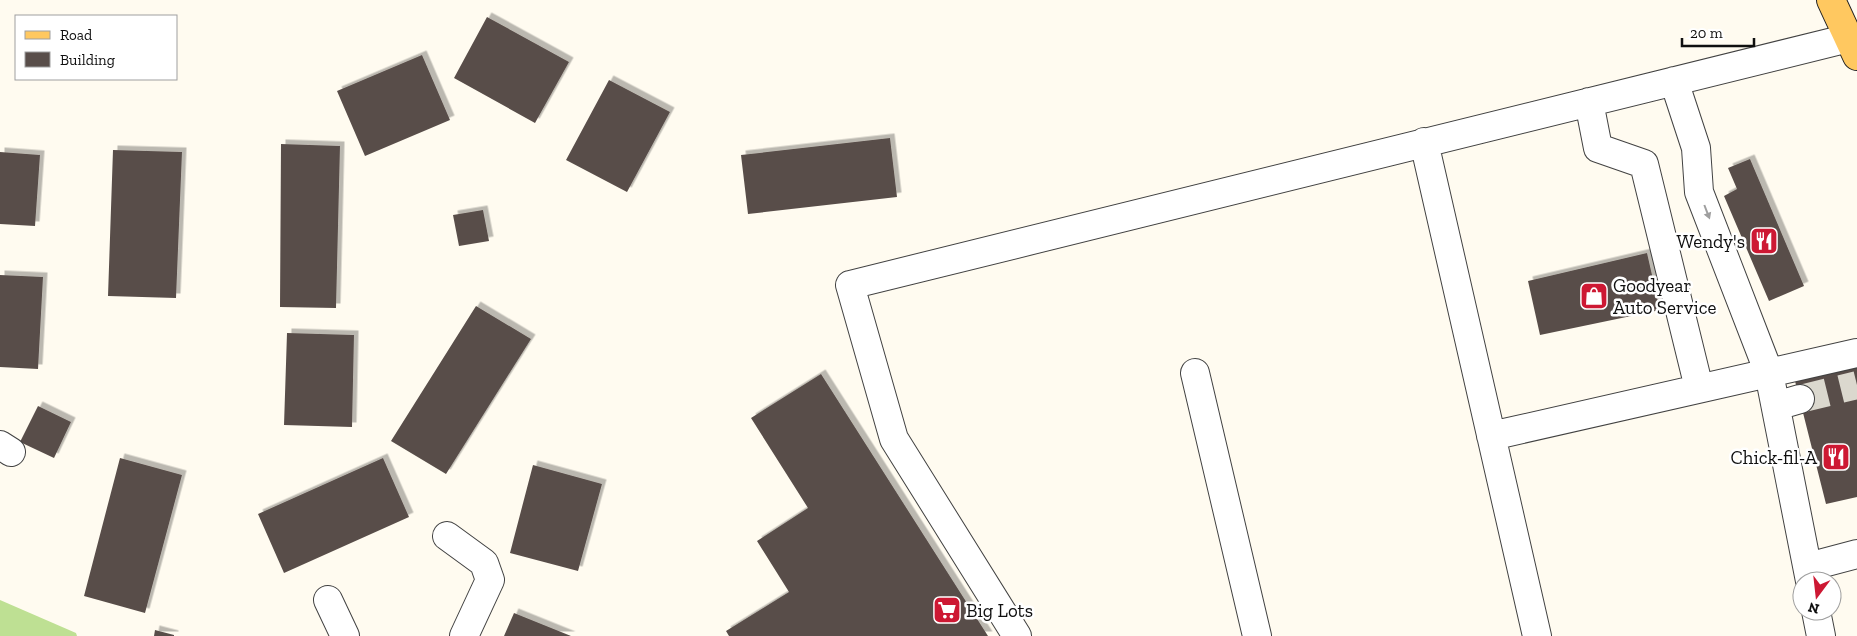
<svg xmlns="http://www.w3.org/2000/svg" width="1857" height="636" viewBox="0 0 1857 636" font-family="'Zilla Slab',serif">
<defs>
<filter id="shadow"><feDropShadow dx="4.5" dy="-4.5" stdDeviation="0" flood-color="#0004"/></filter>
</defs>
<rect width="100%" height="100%" fill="#fffbf0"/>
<!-- forest -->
<path fill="#bee093" d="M0,600L76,633L77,636H0Z"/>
<!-- building -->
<path fill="#594e4a" filter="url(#shadow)" d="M487,17L569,62L535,123L454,78Z
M422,55L450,120L365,156L337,91Z
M609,80L670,112L627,192L566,160Z
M890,138L897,197L748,214L741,155Z
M281,144L340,146L336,308L280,307Z
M113,150L182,152L176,298L108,296Z
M0,152L40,155L35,226L0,224Z
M1750,159L1804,286L1769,301L1724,196L1737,189L1728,168Z
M483,210L489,241L459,246L453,215Z
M1647,253L1660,310L1540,335L1528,281Z
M0,275L43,277L38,369L0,367Z
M476,306L531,339L446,474L391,441Z
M287,333L354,335L352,427L284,425Z
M1857,366V497L1826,504L1795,381Z
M821,374L988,636H729L726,631L789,592L757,541L808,508L751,418Z
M38,406L71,422L54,458L20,442Z
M120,458L182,475L145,613L84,596Z
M383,458L409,517L284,573L258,514Z
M533,465L602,484L578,571L510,553Z
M514,613L571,636H504Z
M155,630L174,635V636H154Z"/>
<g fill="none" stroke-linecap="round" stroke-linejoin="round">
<!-- minor-tunnel -->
<path stroke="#dbd8ce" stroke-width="28" stroke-dasharray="28 14" stroke-linecap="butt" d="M1800,399L1857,385"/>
<defs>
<path id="minor" d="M1674,81L1696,148L1699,192L1769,373L1810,581
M1589,102L1598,148L1644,164L1699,388
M1424,142L1537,636
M1195,373L1257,636
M1776,406L1800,399
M1491,436L1857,353
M0,445L11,452
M447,536L484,563L490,580L464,636
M1808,567L1857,554
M328,600L345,636
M1816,611L1821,636
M1017,636L894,439L850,285L1849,38"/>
<path id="major" d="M1831,0L1857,56"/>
</defs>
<!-- minor casing -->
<use href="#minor" stroke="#424242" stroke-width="30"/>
<!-- major casing -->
<use href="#major" stroke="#202020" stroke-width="30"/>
<!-- minor -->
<use href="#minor" stroke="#fff" stroke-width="28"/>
<!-- major -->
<use href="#major" stroke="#ffc860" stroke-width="28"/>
</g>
<!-- one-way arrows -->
<defs><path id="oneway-solid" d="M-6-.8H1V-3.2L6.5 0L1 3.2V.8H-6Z" transform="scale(1.25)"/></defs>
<use fill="#9f9f9f" href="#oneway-solid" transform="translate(1707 212) rotate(69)"/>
<!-- icons -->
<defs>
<symbol id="restaurant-square" viewBox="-11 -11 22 22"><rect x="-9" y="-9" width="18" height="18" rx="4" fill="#cd1833" stroke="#fff"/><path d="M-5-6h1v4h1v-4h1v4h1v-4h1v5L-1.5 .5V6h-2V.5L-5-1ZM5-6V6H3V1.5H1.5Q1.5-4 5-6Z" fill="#fff"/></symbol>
<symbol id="shop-square" viewBox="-11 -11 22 22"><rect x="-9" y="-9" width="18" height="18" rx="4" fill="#cd1833" stroke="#fff"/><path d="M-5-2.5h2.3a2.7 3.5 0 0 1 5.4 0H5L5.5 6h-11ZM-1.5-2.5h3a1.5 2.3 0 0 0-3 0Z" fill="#fff"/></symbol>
<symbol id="supermarket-square" viewBox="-11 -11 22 22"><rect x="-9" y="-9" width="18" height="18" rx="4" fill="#cd1833" stroke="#fff"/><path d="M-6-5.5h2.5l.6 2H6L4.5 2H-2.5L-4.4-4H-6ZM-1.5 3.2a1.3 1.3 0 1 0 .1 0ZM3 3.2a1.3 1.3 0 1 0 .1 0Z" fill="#fff"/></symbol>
</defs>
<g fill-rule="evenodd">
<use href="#restaurant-square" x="1748" y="225" width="32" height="32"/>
<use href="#shop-square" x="1578" y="280" width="32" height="32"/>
<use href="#restaurant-square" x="1820" y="441" width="32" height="32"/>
<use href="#supermarket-square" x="931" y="594" width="32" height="32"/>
</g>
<g text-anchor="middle" stroke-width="5" stroke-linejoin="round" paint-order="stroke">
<!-- poi labels -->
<g font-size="19" fill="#0f0f0f" stroke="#fff" text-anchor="end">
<text x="1745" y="248">Wendy's</text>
<text x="1613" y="292" text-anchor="start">Goodyear<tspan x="1613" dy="22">Auto Service</tspan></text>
<text x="1817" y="464">Chick-fil-A</text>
<text x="966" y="617" text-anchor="start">Big Lots</text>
</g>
</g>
<!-- legend -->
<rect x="15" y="15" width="162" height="65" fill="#ffffff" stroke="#9f9f9f"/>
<rect x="25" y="31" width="25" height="8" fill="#ffc860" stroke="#9f9f9f"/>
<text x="60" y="40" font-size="15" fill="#0f0f0f">Road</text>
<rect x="25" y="52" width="25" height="15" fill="#594e4a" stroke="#9f9f9f"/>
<text x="60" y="65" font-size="15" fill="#0f0f0f">Building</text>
<!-- north arrow -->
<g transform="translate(1817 596) rotate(195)"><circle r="24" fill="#ffffff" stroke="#9f9f9f"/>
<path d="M0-4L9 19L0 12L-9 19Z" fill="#cd1833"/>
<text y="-8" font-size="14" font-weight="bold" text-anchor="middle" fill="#0f0f0f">N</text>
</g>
<!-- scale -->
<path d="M1682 38v8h72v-8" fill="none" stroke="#0f0f0f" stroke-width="2.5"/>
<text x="1690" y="38" font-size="15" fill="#0f0f0f" stroke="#ffffff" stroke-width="4" paint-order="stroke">20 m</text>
</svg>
